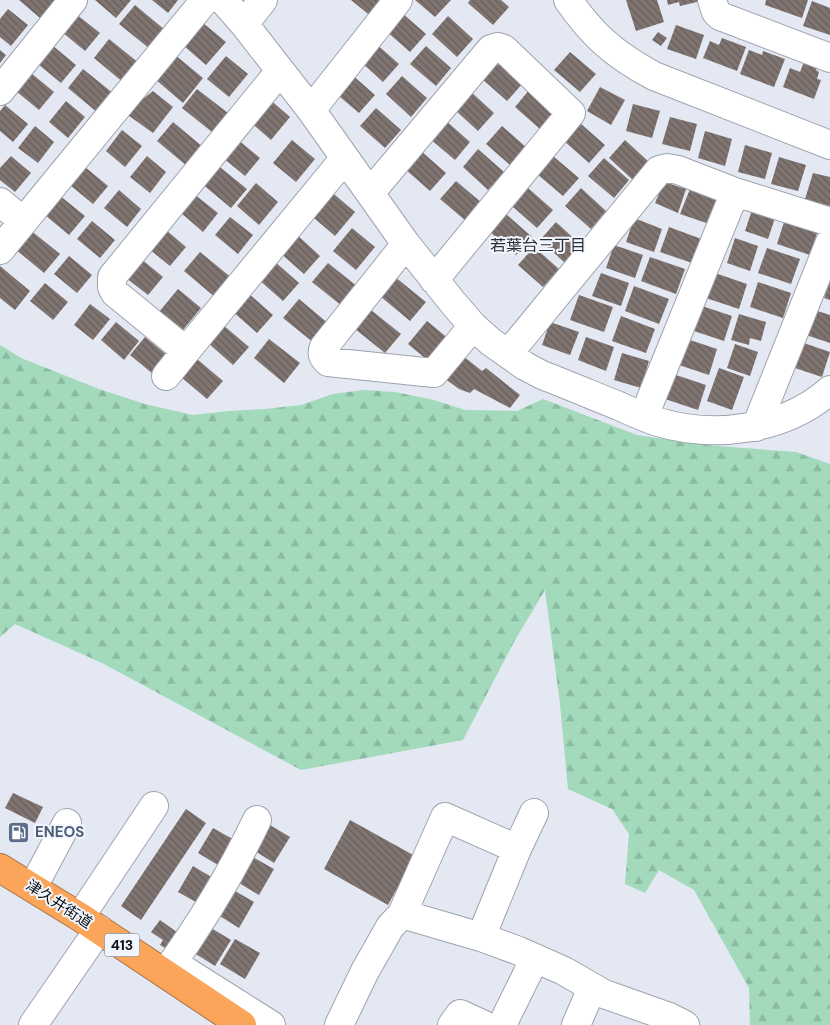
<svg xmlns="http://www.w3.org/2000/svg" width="830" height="1025" viewBox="0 0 830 1025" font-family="'DM Sans','Noto Sans JP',sans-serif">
<defs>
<pattern id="forest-firs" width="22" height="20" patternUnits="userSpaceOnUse" patternTransform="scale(1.25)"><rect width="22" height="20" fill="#a2dabb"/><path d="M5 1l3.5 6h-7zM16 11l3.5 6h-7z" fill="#8abaa0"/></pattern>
<pattern id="building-back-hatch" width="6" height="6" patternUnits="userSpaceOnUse" patternTransform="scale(1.25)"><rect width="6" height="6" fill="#807471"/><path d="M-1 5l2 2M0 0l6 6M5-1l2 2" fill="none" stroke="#675e5c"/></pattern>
</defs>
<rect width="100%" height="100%" fill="#e3e8f2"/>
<!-- forest -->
<path fill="url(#forest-firs)" d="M0,345L21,358L99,389L145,404L193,415L229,411L265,409L301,405L333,394L363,390L395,392L434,400L465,410L517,411L543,399L637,435L705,445L796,452L830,464V1025H750L749,988L694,890L659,870L645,893L625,884L629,834L612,809L568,789L560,704L545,590L515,640L463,740L301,770L102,663L15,624L0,637Z"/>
<!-- building -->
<path fill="url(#building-back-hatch)" d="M19,0H55L40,18Z
M95,0H131L116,18Z
M152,0H178L168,13Z
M351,0H387L373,18Z
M415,0H451L435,17Z
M470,0H501L509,7L493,25L468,3Z
M626,0H657L664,22L636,31Z
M667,0H701V1L680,6L679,2L668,5Z
M766,0H808L802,18L765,5Z
M812,1L830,8V35L803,26Z
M135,5L165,30L150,49L119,24Z
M8,9L28,25L11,46L0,37V19Z
M401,12L426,34L410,52L385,30Z
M76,14L100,33L85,51L62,32Z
M448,16L473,39L457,57L432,34Z
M203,23L226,42L206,65L184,46Z
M676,25L704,35L696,59L667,49Z
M658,32L667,38L661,46L652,40Z
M722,38L746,47L737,71L703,58L710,41L719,45Z
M109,39L140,64L124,83L94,58Z
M374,42L399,64L383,82L358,59Z
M52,45L76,65L61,83L38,64Z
M426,46L451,68L436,86L410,64Z
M0,50L6,55L0,63Z
M749,50L762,55L763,51L785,59L774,87L740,74Z
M570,52L596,74L580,92L554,70Z
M175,55L203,78L183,103L155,79Z
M226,56L248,74L229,97L207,79Z
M497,60L523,83L507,101L481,78Z
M804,62L817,67L816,70L819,72L817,79L821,80L814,99L783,87L790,68L800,72Z
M83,69L114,94L98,113L68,88Z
M31,73L54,92L39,110L16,91Z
M350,73L375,95L359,113L333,91Z
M402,76L427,98L411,117L386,94Z
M600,87L625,100L611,125L587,111Z
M197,89L228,113L212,132L182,108Z
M530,89L556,111L540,129L515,107Z
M469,90L494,113L478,131L453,108Z
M153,91L173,107L153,133L125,113Z
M268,98L290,117L271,140L249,121Z
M66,101L85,117L68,138L49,122Z
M633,104L660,111L652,138L626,131Z
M5,105L28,124L13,142L0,131V111Z
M376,108L401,130L385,148L360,126Z
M670,117L697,124L690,151L662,144Z
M445,120L470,142L455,160L429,138Z
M173,122L203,147L187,166L157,141Z
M580,123L605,145L589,163L564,141Z
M35,126L54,142L38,163L18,148Z
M502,126L527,148L511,166L486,144Z
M122,130L142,146L125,167L106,151Z
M705,131L732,139L725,166L698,158Z
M237,139L260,158L245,176L222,157Z
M292,140L315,159L296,182L273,163Z
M625,140L650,163L634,181L609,158Z
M745,145L772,153L765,179L738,172Z
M478,149L504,172L488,190L463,167Z
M421,151L446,173L430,191L405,169Z
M11,156L31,173L15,192L0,180V168Z
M147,156L166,172L150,193L130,177Z
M553,156L579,178L563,196L537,174Z
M779,157L806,165L798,191L771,184Z
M604,158L629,180L614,198L588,176Z
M216,164L247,189L231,208L201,183Z
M85,167L108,186L93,204L70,185Z
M813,173L830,177V206L805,199Z
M456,181L482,203L466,221L440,199Z
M664,182L686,189L678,213L655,203Z
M256,183L278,202L259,225L237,206Z
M528,188L553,210L537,228L512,206Z
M581,188L606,211L591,229L565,206Z
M328,189L355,212L335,236L307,212Z
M690,189L724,202L715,226L680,214Z
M119,190L141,209L127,227L104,208Z
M54,191L85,216L69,235L39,210Z
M194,194L218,213L203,232L180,212Z
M753,207L776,215L768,239L745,231Z
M506,214L532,237L516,255L490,232Z
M230,217L253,235L238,254L215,235Z
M634,218L662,229L654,252L626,242Z
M785,219L818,230L810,255L777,244Z
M92,221L115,240L100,258L77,239Z
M556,222L581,245L565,263L540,240Z
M669,227L704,240L695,264L660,252Z
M352,228L375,247L356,270L333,251Z
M29,229L60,254L44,273L14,248Z
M166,230L186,247L170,266L149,249Z
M295,233L320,256L304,274L278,251Z
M735,238L758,246L750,271L727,263Z
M614,245L643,255L635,278L606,268Z
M534,247L559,269L543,287L518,265Z
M767,248L800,259L791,284L758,273Z
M200,252L233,279L216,298L184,271Z
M69,256L92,275L77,293L54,274Z
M650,257L685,269L676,294L641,281Z
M140,258L163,277L148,295L125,277Z
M274,261L299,283L283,301L258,279Z
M328,263L358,287L342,306L312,282Z
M0,266L30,291L15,310L0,298Z
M601,273L629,283L621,306L592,296Z
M715,273L747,284L739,309L706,298Z
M395,277L426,302L410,321L380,296Z
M758,282L791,293L783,318L750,307Z
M830,282V300L824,298Z
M45,283L68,302L53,320L30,301Z
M634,286L669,299L659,324L625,311Z
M178,289L201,308L182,331L159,312Z
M248,293L273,315L257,333L232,311Z
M579,295L613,307L604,332L570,320Z
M299,299L329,324L314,343L283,318Z
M90,304L110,319L93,340L74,325Z
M699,305L732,316L724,341L691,330Z
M808,308L830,315V343L800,333Z
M371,310L401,334L385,353L355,329Z
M739,314L766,322L761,341L750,338L749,345L731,340Z
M621,316L655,329L646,353L612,341Z
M427,321L450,340L431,363L408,344Z
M116,322L139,341L124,360L101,340Z
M550,322L579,332L570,355L542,345Z
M223,325L249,347L233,365L207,342Z
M145,337L168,356L153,374L130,355Z
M586,337L614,347L606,371L578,360Z
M684,338L717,349L709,375L676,364Z
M269,339L300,363L284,383L254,358Z
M798,341L830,352L822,377L789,366Z
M735,344L758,352L750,376L727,368Z
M622,353L649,361L641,388L614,380Z
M463,356L482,371L486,368L520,395L510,408L474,389L470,393L459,389L444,378Z
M197,359L223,381L207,399L181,377Z
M719,368L744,377L732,410L707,401Z
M673,374L706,385L698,410L665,399Z
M13,793L43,807L35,823L5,808Z
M186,809L206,823L141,920L121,906Z
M350,820L415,856L388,905L324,869Z
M265,822L290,837L274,863L250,848Z
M213,828L238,842L223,868L198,853Z
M249,855L274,869L259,895L234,880Z
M193,866L218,881L203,906L178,892Z
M230,888L254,902L239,928L215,913Z
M160,920L181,935L175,954L160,945L163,940L151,932Z
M206,925L231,940L215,966L191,951Z
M235,939L260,953L245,979L220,964Z"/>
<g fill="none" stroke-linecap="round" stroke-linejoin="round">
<defs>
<path id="minor" d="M223,0L244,24L311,110L406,244L454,304L473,326L491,342L525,366L542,375C568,385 594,396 619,406C632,412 645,418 658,422C715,439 785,430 830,390
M568,0C593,36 615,55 654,76L830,145
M712,0L716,12L720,16L830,58
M244,24L263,0
M280,71L112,277V287L115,293L186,351L345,158
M0,91L73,0
M311,110L398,0
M370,193L491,49L498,47L504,49L571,113L434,280
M0,202L23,221
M406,244L324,347C321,354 323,357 328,362L434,373L473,326
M0,250L205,0
M508,354L659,170L667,168L678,170L735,192L830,222
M166,376L186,351
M644,416L735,192
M756,427L830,242
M517,849L534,813
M33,887L67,823
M402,914L481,937L519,951L564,971L604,994L669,1017L685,1025
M80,917L154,806
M173,963L271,1025
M165,973C200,925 231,874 257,820
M33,1025L99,929
M339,1025L365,971L390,927L402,914L445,817L517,849L481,937
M452,1025L460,1014L484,1025
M502,1025L535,958
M576,1025L592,988"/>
<path id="highway" d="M0,868L80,917L242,1025"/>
</defs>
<!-- minor casing -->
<use href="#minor" stroke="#9ea3ad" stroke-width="30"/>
<!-- highway casing -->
<use href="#highway" stroke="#a87142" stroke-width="30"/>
<!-- minor -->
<use href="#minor" stroke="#fff" stroke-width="28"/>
<!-- highway -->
<use href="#highway" stroke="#fba55b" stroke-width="28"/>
</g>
<!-- icons -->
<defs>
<symbol id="fuel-square" viewBox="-11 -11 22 22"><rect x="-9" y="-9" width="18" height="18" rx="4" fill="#5c6f8a" stroke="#f1f5fd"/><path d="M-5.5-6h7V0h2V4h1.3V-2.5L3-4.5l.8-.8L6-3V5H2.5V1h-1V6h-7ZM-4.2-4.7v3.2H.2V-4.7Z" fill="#fff"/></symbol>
</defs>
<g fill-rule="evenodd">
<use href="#fuel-square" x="6" y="820" width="25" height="25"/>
</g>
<g text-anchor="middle" stroke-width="4" stroke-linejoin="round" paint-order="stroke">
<!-- shield labels -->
<rect fill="#f1f5fd" stroke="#525559" stroke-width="1" x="104.5" y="933.5" width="35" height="23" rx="4"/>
<g font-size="14" font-weight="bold" fill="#0e1013">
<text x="122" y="950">413</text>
</g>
<!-- service labels -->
<g font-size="15" font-weight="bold" fill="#4e5e75" stroke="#f1f5fd" text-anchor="start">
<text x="35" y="837">ENEOS</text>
</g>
<!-- street labels -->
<g font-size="15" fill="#0e1013" stroke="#f1f5fd">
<text transform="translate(59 904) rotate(33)" y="5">津久井街道</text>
</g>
<!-- neighbourhood labels -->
<g font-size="16" fill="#2b2f36" stroke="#f1f5fd">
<text x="538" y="251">若葉台三丁目</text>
</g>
</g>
</svg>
